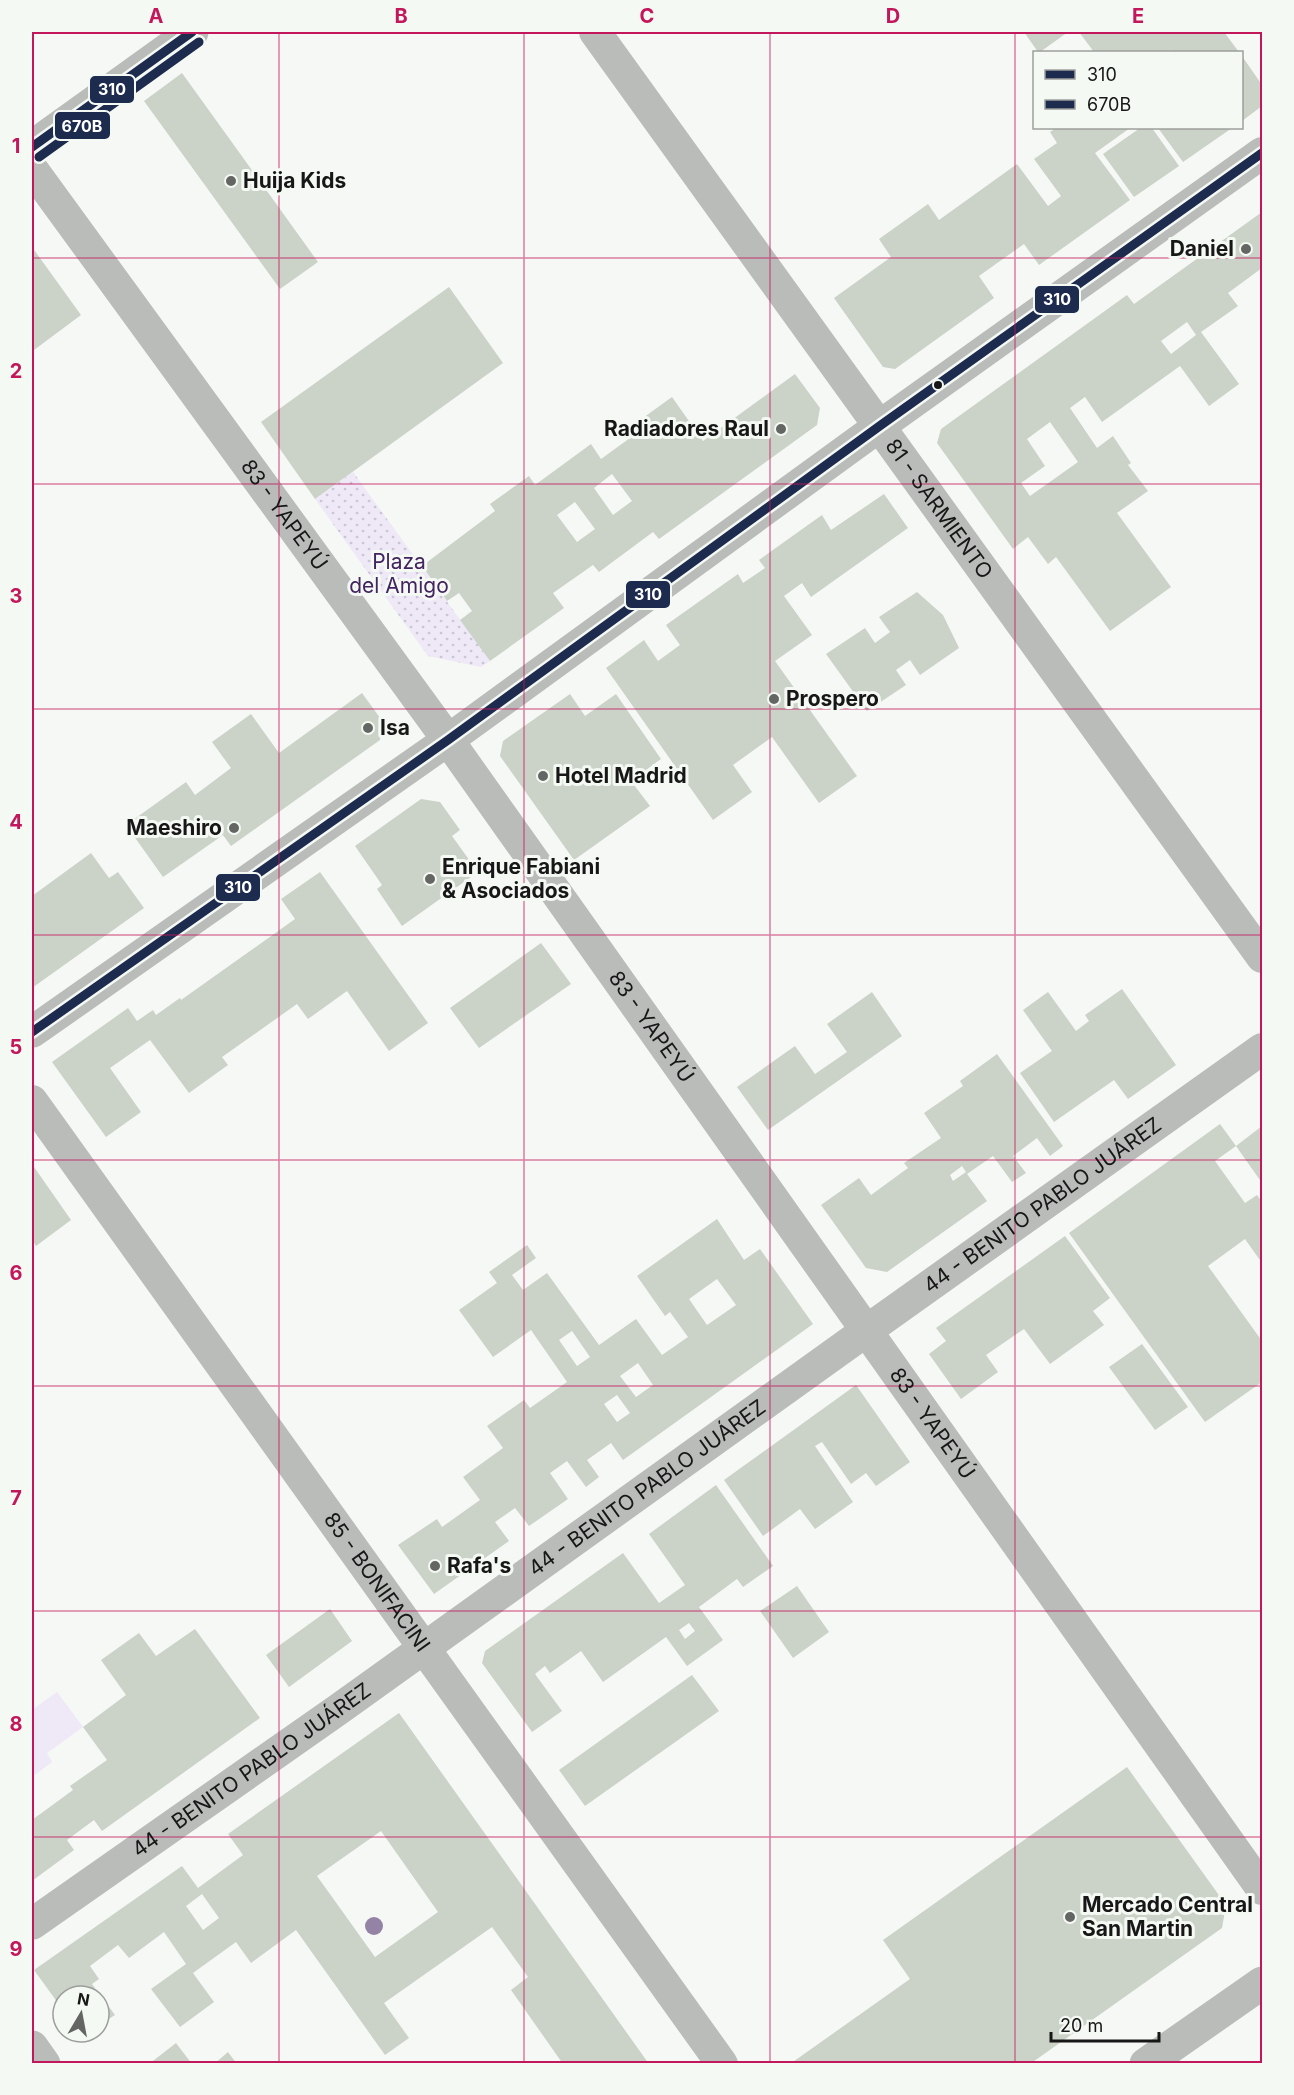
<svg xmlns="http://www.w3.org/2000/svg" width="1294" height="2095" viewBox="0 0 1294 2095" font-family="Inter,sans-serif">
<defs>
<pattern id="park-dots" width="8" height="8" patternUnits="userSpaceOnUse" patternTransform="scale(1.5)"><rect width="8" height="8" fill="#eee8f7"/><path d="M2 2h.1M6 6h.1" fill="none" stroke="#cbc6d3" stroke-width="1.8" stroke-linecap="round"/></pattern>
</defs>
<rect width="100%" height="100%" fill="#f6f8f5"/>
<!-- grass -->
<path fill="#eee8f7" d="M57,1692L83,1727L47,1753L52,1762L32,1777V1710Z"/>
<!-- park -->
<path fill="url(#park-dots)" d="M353,472L490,661L481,667L428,656L315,499Z"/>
<!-- building -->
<path fill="#cbd2c7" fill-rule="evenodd" d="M1024,32H1068L1040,52H1038Z
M1079,32H1224L1239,52H1173L1171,50L1167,52H1094Z
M1242,56L1262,85V106L1242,121Z
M182,73L318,262L280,289L144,101Z
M1056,128H1130L1095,153L1130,200L1039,265L1024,244L979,276L994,298L895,369L883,367L834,298L891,257L879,239L928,204L939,220L1017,164L1048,206L1061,196L1034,159L1057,143L1050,132Z
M1140,128H1152L1179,166L1134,197L1103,154Z
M1158,128H1232L1183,162Z
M1262,212V268L1228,293L1238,306L1201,332L1239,384L1209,406L1180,366L1102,422L1085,397L1070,408L1097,448L1113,436L1131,463L1128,465L1148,491L1117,513L1171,587L1110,631L1056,557L1048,564L1028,537L1013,549L937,443L941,429L1127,295L1134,304ZM1187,322L1196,335L1171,354L1161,341ZM1050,422L1078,462L1030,496L1021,483L1045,466L1027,439Z
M32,247L81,315L34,350L32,347Z
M449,287L503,363L315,499L261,422Z
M795,374L820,408L817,425L659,539L653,532L599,572L593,565L553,593L564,608L490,661L460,620L472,611L459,593L447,601L422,566L495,511L490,504L529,476L535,485L591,444L601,459L641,430L636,423L672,397L703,441ZM612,474L632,501L613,515L594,488ZM575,502L595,529L577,542L557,515Z
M884,494L908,528L811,597L802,583L784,596L812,635L775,661L857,776L819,803L772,737L733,765L752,792L713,820L606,668L644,640L658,661L680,645L666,625L738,574L743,583L765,568L759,560L822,515L831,530Z
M917,592L943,615L959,648L920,675L910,660L896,670L906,685L867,711L826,654L865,628L875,643L890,632L879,617Z
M362,693L383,722L380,740L231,846L223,835L163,877L126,825L186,782L195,795L231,768L212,742L251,714L279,753Z
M570,694L585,716L616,694L661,759L631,781L650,806L574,860L500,756L503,741Z
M421,799L440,802L460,830L452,836L478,872L402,926L377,889L382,885L355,846Z
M91,853L109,878L118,872L144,908L32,988V896Z
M320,872L428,1023L389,1051L347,991L308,1019L297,1004L222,1057L228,1065L189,1093L150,1040L110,1068L141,1112L106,1137L52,1062L128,1008L137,1021L153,1010L156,1015L180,998L181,1000L295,919L281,899Z
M541,943L571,984L479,1048L450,1008Z
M1122,989L1176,1065L1128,1099L1114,1080L1054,1122L1020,1073L1052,1051L1023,1010L1048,992L1076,1031L1089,1021L1085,1015Z
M872,992L902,1036L768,1130L737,1087L795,1046L815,1074L847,1052L827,1024Z
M997,1054L1063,1146L1050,1156L1037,1138L1013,1156L1026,1173L1012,1182L993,1156L967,1174L987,1201L887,1272L866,1268L821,1205L859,1178L871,1195L908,1168L904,1163L941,1138L924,1113L963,1086L960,1081ZM962,1166L966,1172L953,1181L950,1175Z
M1220,1124L1236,1146L1215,1161L1245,1203L1257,1195L1262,1202V1263L1245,1239L1208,1266L1262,1341V1382L1205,1422L1069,1233Z
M1262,1126V1183L1236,1146Z
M32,1164L71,1220L36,1246L32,1240Z
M717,1219L744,1260L760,1249L813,1324L623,1460L611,1443L587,1460L599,1477L586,1487L567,1461L550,1473L568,1499L529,1526L515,1508L495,1522L509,1541L434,1594L398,1545L437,1519L442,1527L480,1500L463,1477L503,1448L487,1426L524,1400L530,1408L567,1382L531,1330L493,1357L459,1310L497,1283L489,1272L527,1245L536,1258L512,1275L523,1290L547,1273L599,1345L636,1319L662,1355L688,1337L670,1312L665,1316L637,1276ZM717,1279L736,1305L707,1325L689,1299ZM572,1331L590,1357L577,1366L559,1340ZM638,1363L653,1385L636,1397L620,1376ZM617,1395L630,1413L617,1422L604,1404Z
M1065,1236L1110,1298L1093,1311L1104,1325L1050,1364L1024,1329L986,1355L998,1372L961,1399L929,1354L946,1341L936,1328Z
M1142,1344L1188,1407L1155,1430L1109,1367Z
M856,1385L910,1462L876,1486L866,1473L851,1484L822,1442L815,1446L853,1502L815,1529L800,1509L763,1536L724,1480Z
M716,1485L773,1566L743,1587L737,1579L699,1607L723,1640L687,1666L666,1637L603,1682L581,1651L550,1673L545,1666L535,1674L562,1711L532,1732L482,1663L485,1651L623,1553L659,1603L685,1585L649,1534ZM689,1623L695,1631L685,1639L679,1630Z
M797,1586L829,1632L793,1658L760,1611Z
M330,1609L352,1641L289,1687L266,1655Z
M195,1629L260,1718L102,1831L94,1820L67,1840L74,1850L32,1881V1820L73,1790L70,1786L107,1760L83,1727L126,1695L101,1660L139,1633L156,1656Z
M692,1675L719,1711L585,1806L559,1770Z
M399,1713L649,2064H563L511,1990L528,1977L492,1927L384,2003L409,2038L385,2055L296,1930L251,1963L236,1942L193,1973L214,2002L180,2027L151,1989L186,1964L164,1932L129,1958L118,1945L90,1966L99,1979L92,1984L115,2015L99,2025V1996H63V2010L34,1970L182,1866L198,1888L243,1855L228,1834ZM381,1831L438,1912L375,1957L317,1876ZM202,1894L219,1918L203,1930L186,1906Z
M1127,1767L1226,1905L1222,1928L1030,2064H790L910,1979L883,1940Z
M176,2043L192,2064H149Z
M228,2052L237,2064H214Z"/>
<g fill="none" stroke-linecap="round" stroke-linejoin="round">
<!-- minor -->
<g stroke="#babcba" stroke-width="32">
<path id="s1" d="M595,32L1262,957"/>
<path id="s2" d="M32,169L448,740L1262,1889"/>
<path d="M32,1032L448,740L881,425L1262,153"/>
<path id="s3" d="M32,1101L722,2064"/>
<path id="s4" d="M32,1924L339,1709L866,1331L1262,1049"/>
</g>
<!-- tertiary -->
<path stroke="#babcba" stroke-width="33" d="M32,147L192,32
M32,2047L44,2064
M1146,2064L1262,1983"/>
<defs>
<path id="bus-1" d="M32,147L192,32
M32,1032L448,740L881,425L1262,153"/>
<path id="bus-2" d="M39,157L199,42"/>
</defs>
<!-- bus-1 casing -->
<use href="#bus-1" stroke="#f5f9f4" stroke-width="14"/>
<!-- bus-2 casing -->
<use href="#bus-2" stroke="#f5f9f4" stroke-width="14"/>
<!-- bus-1 -->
<use href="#bus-1" stroke="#1d2b4f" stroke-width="9"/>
<!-- bus-2 -->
<use href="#bus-2" stroke="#1d2b4f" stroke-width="9"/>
</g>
<!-- trees -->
<circle fill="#9483a4" cx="374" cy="1926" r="9"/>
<!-- grid -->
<path fill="none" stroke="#c2185b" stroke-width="1.5" stroke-opacity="0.55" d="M279,32V2064M524,32V2064M770,32V2064M1015,32V2064M32,258H1262M32,484H1262M32,709H1262M32,935H1262M32,1160H1262M32,1386H1262M32,1611H1262M32,1837H1262"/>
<!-- markers -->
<g fill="#646664" stroke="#f5f9f4" stroke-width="2">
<circle cx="231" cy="181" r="6"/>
<circle cx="1246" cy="249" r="6"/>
<circle cx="781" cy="429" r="6"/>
<circle cx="774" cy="699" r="6"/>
<circle cx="368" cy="728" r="6"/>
<circle cx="543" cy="776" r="6"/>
<circle cx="234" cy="828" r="6"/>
<circle cx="430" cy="879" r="6"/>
<circle cx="435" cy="1566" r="6"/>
<circle cx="1070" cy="1917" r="6"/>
</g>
<circle fill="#161716" stroke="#f5f9f4" stroke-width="2" cx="938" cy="385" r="5"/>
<g text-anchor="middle" stroke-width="6" stroke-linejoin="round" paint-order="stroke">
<!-- poi labels -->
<g font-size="21" font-weight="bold" fill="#161716" stroke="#f5f9f4" text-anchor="start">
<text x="243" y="188">Huija Kids</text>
<text x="1234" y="256" text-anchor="end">Daniel</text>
<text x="769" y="436" text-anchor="end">Radiadores Raul</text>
<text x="786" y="706">Prospero</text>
<text x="380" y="735">Isa</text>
<text x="555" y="783">Hotel Madrid</text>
<text x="222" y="835" text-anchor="end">Maeshiro</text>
<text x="442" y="874">Enrique Fabiani<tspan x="442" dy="24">&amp; Asociados</tspan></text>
<text x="447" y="1573">Rafa's</text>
<text x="1082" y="1912">Mercado Central<tspan x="1082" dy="24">San Martin</tspan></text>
</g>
<!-- street labels -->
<g font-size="21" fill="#161716" stroke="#f5f9f4">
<text dy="7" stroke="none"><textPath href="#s1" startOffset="588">81 - SARMIENTO</textPath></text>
<text dy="7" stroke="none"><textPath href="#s2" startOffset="428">83 - YAPEYÚ</textPath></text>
<text dy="7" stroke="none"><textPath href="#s2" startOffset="1058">83 - YAPEYÚ</textPath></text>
<text dy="7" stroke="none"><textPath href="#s4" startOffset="1240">44 - BENITO PABLO JUÁREZ</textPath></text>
<text dy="7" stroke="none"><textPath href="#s2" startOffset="1544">83 - YAPEYÚ</textPath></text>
<text dy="7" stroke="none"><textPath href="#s4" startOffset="754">44 - BENITO PABLO JUÁREZ</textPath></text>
<text dy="7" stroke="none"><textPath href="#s3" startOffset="592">85 - BONIFACINI</textPath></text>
<text dy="7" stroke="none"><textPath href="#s4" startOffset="268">44 - BENITO PABLO JUÁREZ</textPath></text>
</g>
<!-- park labels -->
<g font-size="21" fill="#432461" stroke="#f5f9f4">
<text x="399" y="569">Plaza<tspan x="399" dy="24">del Amigo</tspan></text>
</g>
</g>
<g stroke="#f5f9f4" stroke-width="2">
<rect x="89" y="75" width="46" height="29" rx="6" fill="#1d2b4f"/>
<rect x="54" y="111" width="57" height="29" rx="6" fill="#1d2b4f"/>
<rect x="1034" y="285" width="46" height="29" rx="6" fill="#1d2b4f"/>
<rect x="625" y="580" width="46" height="29" rx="6" fill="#1d2b4f"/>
<rect x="215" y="873" width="46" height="29" rx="6" fill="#1d2b4f"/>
</g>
<g font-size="16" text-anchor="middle" font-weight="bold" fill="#fff">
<text x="112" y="95">310</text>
<text x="82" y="132">670B</text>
<text x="1057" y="305">310</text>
<text x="648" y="600">310</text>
<text x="238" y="893">310</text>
</g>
<!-- border -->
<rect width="1294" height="2095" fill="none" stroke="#f5f9f4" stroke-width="66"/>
<!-- legend -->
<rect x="1033" y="51" width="210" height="78" fill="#f5f9f4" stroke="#9c9f9b" stroke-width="1.5"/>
<rect x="1045" y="70" width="30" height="9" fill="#1d2b4f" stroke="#9c9f9b" stroke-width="1.5"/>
<text x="1087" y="81" font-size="18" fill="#161716">310</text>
<rect x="1045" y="100" width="30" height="9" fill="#1d2b4f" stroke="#9c9f9b" stroke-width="1.5"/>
<text x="1087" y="111" font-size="18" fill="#161716">670B</text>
<!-- north arrow -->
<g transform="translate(81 2014) rotate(10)"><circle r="28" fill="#f5f9f4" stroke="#9c9f9b" stroke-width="1.5"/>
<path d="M0-4.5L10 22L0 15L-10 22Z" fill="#646664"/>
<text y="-9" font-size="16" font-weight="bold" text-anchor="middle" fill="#161716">N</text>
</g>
<!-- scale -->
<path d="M1051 2032v9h108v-9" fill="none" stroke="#161716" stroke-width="3"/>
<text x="1060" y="2032" font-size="18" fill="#161716" stroke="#f5f9f4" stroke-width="4.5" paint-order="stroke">20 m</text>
<rect x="33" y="33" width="1228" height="2029" fill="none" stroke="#c2185b" stroke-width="2"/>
<g font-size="20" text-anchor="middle" font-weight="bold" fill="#c2185b">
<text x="156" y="23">A</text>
<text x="401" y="23">B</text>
<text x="647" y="23">C</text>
<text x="893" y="23">D</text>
<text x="1138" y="23">E</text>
<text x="16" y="153">1</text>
<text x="16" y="378">2</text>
<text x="16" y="603">3</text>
<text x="16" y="829">4</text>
<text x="16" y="1054">5</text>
<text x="16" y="1280">6</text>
<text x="16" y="1505">7</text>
<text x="16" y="1731">8</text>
<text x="16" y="1956">9</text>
</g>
</svg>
